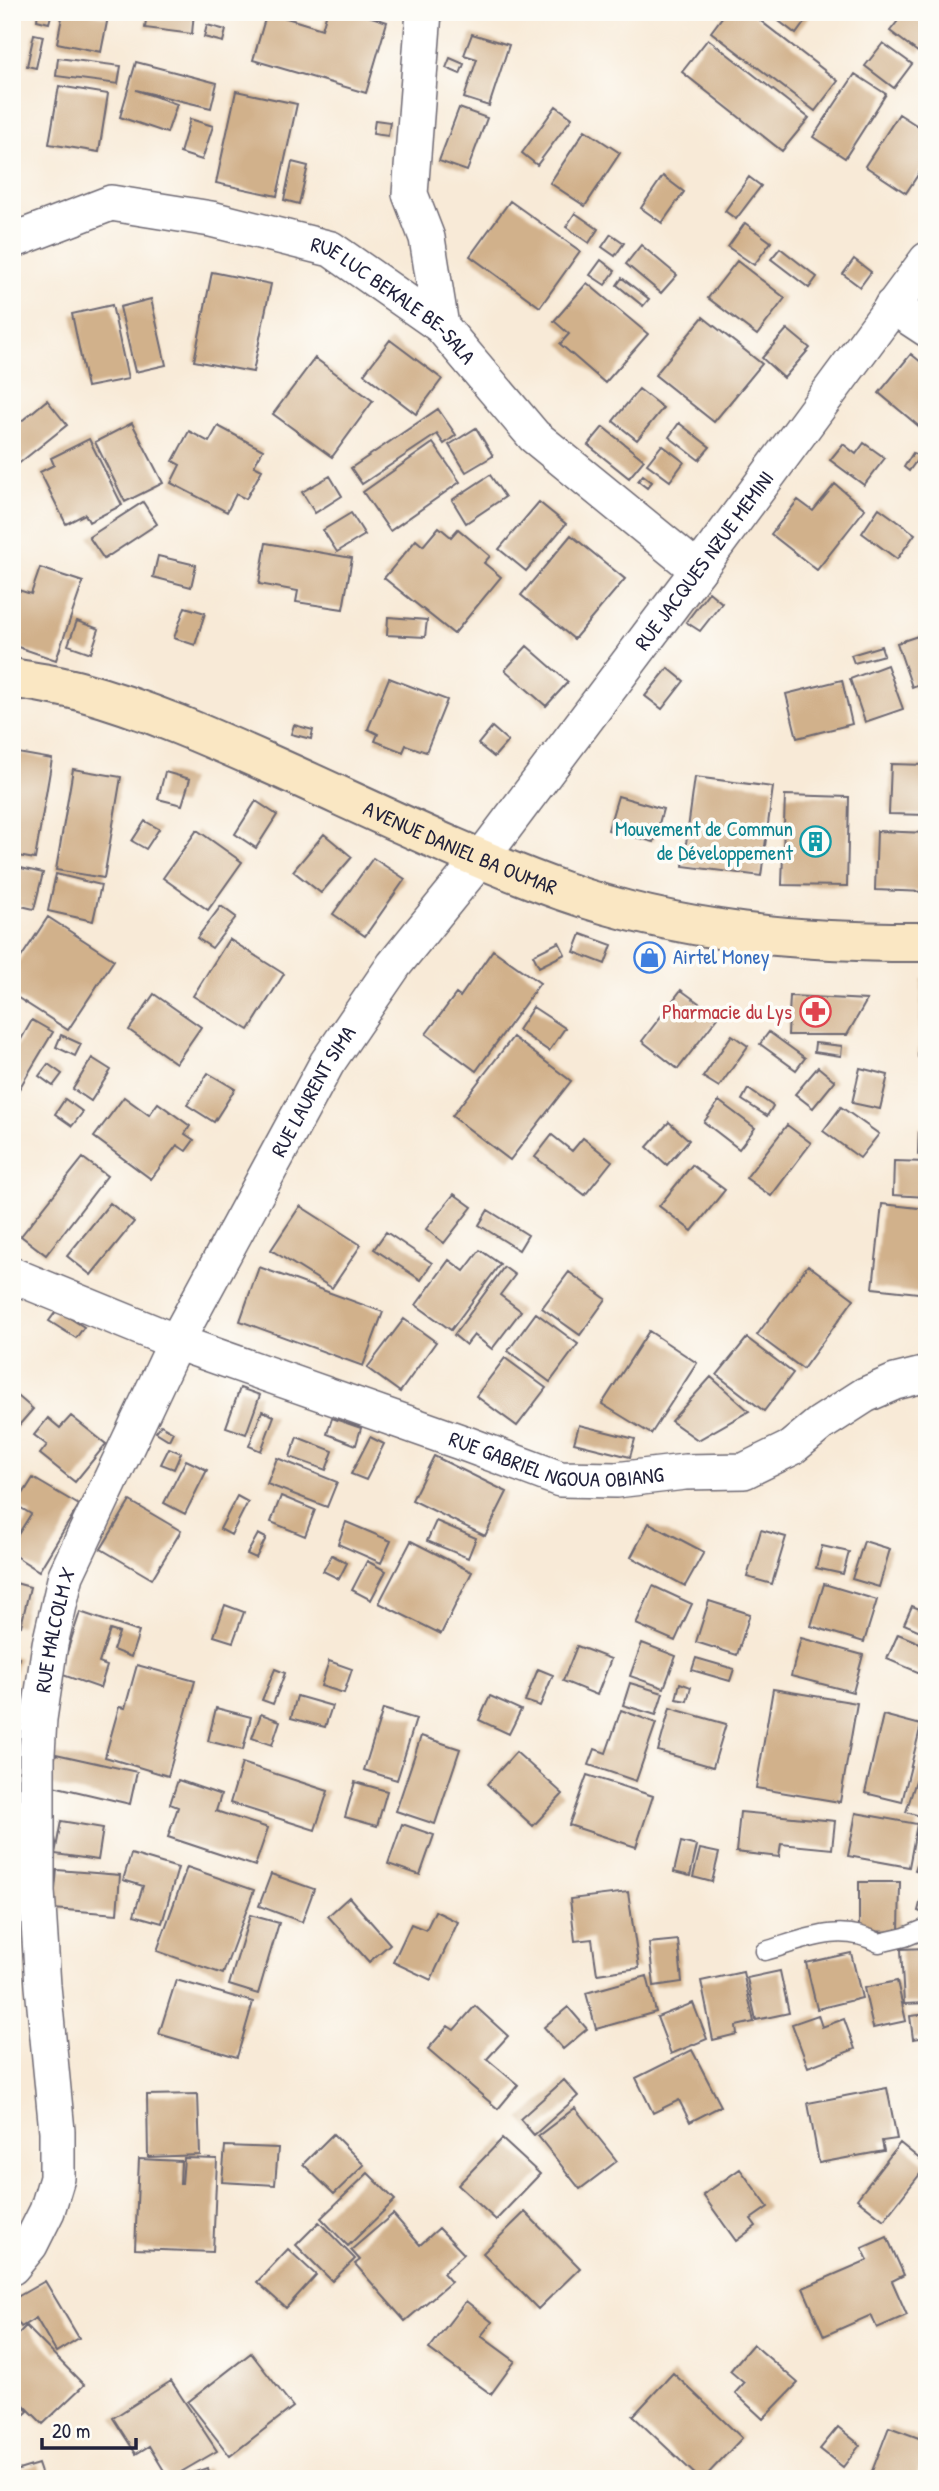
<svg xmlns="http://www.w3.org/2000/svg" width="939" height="2491" viewBox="0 0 939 2491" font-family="'Patrick Hand',sans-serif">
<rect width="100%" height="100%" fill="#fdfcf7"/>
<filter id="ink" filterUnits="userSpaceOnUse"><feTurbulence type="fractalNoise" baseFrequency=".0143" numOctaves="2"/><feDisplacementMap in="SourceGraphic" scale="14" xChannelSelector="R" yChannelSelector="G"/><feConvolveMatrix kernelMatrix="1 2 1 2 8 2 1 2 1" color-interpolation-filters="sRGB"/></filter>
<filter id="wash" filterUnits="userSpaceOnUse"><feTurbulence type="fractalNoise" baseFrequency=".00686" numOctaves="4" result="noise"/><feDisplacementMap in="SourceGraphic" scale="28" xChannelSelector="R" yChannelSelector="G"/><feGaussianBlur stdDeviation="1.57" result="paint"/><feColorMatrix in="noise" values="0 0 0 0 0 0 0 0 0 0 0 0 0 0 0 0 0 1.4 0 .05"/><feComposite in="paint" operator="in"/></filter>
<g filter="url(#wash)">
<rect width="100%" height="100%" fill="#f8ead7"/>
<g id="blocks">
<!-- building -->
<path fill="#d1b18b" d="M12,12H20L13,39H12Z
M38,12H52L49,23L37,20Z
M63,12H83L108,17L101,52L57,43Z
M147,12H194L192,34L145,28Z
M267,12L322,29L327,12H356L387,22L366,93L253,60Z
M726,12H749L838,81L815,111L711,32Z
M767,12H812L796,34Z
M905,12H927V44L919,53L890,31Z
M207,25L226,30L223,42L204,37Z
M34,34L43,36L36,68L27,66Z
M472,34L509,45L489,106L464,98L477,59L464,55Z
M708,39L809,118L782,151L682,72Z
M883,43L912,64L894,88L865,66Z
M58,58L121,66L118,84L56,76Z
M450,58L464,64L460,74L446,68Z
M136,62L217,83L211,108L136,90L177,104L167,133L120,117Z
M855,74L886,94L845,158L813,137Z
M59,86L108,94L99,152L49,144Z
M236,91L297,104L277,196L216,183Z
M556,106L572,118L537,165L522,153Z
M459,108L487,118L467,171L439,161Z
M899,114L927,132V161L906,193L865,166Z
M190,119L213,126L202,160L180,153Z
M375,120L390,122L388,136L373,134Z
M585,130L620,153L585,206L550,183Z
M292,162L308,166L299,204L284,200Z
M663,176L684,192L662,223L641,208Z
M749,177L761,186L736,219L725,211Z
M510,201L580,251L540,307L470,256Z
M575,213L598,229L589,243L566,227Z
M745,223L771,242L754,265L728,247Z
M611,234L624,243L615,256L602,247Z
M641,245L677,275L661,293L626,264Z
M780,248L817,277L809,288L771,259Z
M854,259L871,272L860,287L843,274Z
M601,260L615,271L605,285L590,275Z
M737,261L785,298L757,335L708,298Z
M212,272L271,284L253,372L194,361Z
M622,278L649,299L643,306L617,285Z
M587,283L648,334L605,383L560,344L569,334L554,321Z
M151,299L166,365L135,372L120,307Z
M112,305L128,379L87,387L72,314Z
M703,317L762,364L714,422L655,375Z
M787,329L810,348L784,378L762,358Z
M390,340L442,379L416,414L364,374Z
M911,354L927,367V433L879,393Z
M315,358L373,401L332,457L273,414Z
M639,389L663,408L637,440L613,421Z
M47,400L67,425L12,469V429Z
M438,409L456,435L444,444L437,434L362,484L351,468Z
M132,423L163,483L125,502L95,442Z
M679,423L710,447L699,460L669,437Z
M218,426L263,450L254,466L262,470L246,499L236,494L227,512L171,483L180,465L173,461L189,431L209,442Z
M603,427L644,460L629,478L588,445Z
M476,428L493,456L466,472L449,445Z
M89,439L122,505L89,522L85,514L66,524L40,472L54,465L51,458Z
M433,443L460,482L390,531L363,492Z
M864,443L885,458L864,485L830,460L843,444L856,454Z
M662,445L684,462L670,481L647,464Z
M913,453L919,457L909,471L904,467Z
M490,475L505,497L466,523L452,500Z
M643,475L652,482L647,488L638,481Z
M330,476L342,496L315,513L302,492Z
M835,484L865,509L817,570L771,534L798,500L813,511Z
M143,502L157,524L104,559L89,537Z
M539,502L566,524L526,571L499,549Z
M879,508L915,534L897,559L862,533Z
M351,513L365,535L337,552L323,530Z
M439,527L451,537L458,529L490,556L484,563L501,577L454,634L384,578L416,540L423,546Z
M571,535L625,579L574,639L521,595Z
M266,543L352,558L343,609L296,602L298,591L259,584Z
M158,556L196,565L191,587L153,577Z
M40,568L83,582L56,660L12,645V588L31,594Z
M709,592L722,603L700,631L686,622Z
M185,607L205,613L195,645L174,638Z
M388,617L427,620L425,637L387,635Z
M77,621L99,629L91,653L68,645Z
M927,633V681L912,687L897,643Z
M527,646L568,682L546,706L505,670Z
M881,646L884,655L854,663L851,655Z
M887,665L903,709L865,722L850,679Z
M668,668L684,681L662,709L645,696Z
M389,678L447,700L426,752L406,745L403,752L375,741L378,734L368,729Z
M842,680L852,724L797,738L786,694Z
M294,725L313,730L311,739L291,734Z
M492,727L508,741L494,757L478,744Z
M12,752L52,759L35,859L12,855Z
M891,764L927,765V815L889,814Z
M73,769L121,777L104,878L56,870Z
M165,772L190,779L182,805L158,799Z
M695,777L773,787L761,876L683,866Z
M785,795L849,797L847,886L782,885Z
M618,796L663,809L654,842L608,830Z
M256,801L277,815L256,848L235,834Z
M145,821L159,829L146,849L132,841Z
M197,830L242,862L208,910L163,878Z
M877,831L927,833L926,892L875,890Z
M324,834L352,857L321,893L293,871Z
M373,858L405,879L365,936L333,914Z
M12,866L43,873L34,909L12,904Z
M56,874L101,885L93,921L48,911Z
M221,906L236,917L212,948L197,938Z
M48,917L114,960L68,1030L12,994V971Z
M581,934L612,945L605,964L574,952Z
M229,939L284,974L249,1030L193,996Z
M559,942L565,954L539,967L533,955Z
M493,950L540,983L476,1071L426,1034L456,994L460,997Z
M922,979H927V1058L918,1057Z
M681,990L718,1017L678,1069L642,1041Z
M154,994L201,1027L176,1063L129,1030Z
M790,996L867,1000L847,1035H788Z
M533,1007L565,1028L549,1051L518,1030Z
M32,1020L53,1032L16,1094L12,1092V1055Z
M769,1032L805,1058L796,1070L760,1044Z
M61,1035L81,1044L75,1056L56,1047Z
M732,1035L748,1046L719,1087L703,1077Z
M513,1037L571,1081L510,1160L452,1116Z
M815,1043L842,1046L841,1056L814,1052Z
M92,1058L111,1070L91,1101L73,1089Z
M48,1064L62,1074L53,1086L39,1076Z
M818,1067L835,1081L813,1108L795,1094Z
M860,1068L888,1075L880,1109L852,1103Z
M208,1073L235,1089L214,1122L187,1105Z
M748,1089L773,1106L767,1116L742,1100Z
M124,1097L149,1115L158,1103L190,1126L185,1134L194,1140L186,1151L177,1145L151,1179L94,1137Z
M65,1099L83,1112L72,1126L55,1114Z
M719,1101L755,1128L739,1149L704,1122Z
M841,1107L879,1134L860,1158L823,1131Z
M669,1122L689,1140L667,1165L647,1147Z
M787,1125L811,1143L771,1196L746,1178Z
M919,1128H927V1155L918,1154Z
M552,1135L572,1151L583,1138L612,1161L585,1195L535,1157Z
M83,1158L107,1176L46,1255L21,1236Z
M894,1161L927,1162V1197L893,1195Z
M692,1165L725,1190L692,1231L659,1206Z
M454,1194L472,1207L444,1243L426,1229Z
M110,1203L134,1222L91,1275L67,1256Z
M882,1204L927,1209V1294L873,1288Z
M300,1206L361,1245L332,1288L271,1250Z
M488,1210L528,1235L519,1250L479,1225Z
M386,1232L432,1263L421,1280L374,1249Z
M480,1250L500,1264L451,1330L416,1305L449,1260L464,1271Z
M808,1265L854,1299L803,1369L757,1335Z
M259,1267L383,1312L363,1366L240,1321Z
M504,1267L515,1275L500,1295L521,1311L492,1349L474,1335L466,1345L454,1335Z
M569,1272L606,1299L580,1335L542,1308Z
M57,1310L84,1327L76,1338L49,1321Z
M536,1313L578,1344L550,1382L508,1351Z
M404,1319L436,1342L400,1392L367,1368Z
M649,1331L697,1363L651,1434L602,1404Z
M747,1338L793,1373L764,1411L717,1375Z
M505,1358L546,1388L517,1426L476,1396Z
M711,1377L749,1411L698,1440L671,1421Z
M240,1388L260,1395L246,1434L226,1427Z
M12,1391L33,1409L14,1431L12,1429Z
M262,1411L274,1416L261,1451L249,1446Z
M71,1416L106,1444L75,1482L40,1454L47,1445L34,1435L48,1418L60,1428Z
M332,1418L361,1428L356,1445L327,1434Z
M161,1425L173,1432L169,1440L156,1432Z
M579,1425L635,1439L630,1457L574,1443Z
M297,1437L333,1451L326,1470L290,1457Z
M370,1437L384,1444L366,1480L351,1474Z
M169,1448L181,1453L174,1469L161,1464Z
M434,1456L507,1492L485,1536L412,1500Z
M277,1458L337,1482L327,1507L267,1484Z
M186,1460L207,1470L185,1514L164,1503Z
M33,1478L79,1505L39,1571L12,1554V1544L31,1514L16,1505Z
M237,1496L248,1502L231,1535L220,1529Z
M281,1496L315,1510L305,1536L271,1522Z
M130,1501L181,1531L152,1579L101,1549Z
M436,1521L476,1538L468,1558L427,1541Z
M346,1522L391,1541L381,1563L338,1544Z
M649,1523L704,1552L685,1586L631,1557Z
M761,1530L786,1537L772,1584L747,1577Z
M258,1534L266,1538L256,1558L247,1554Z
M411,1541L472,1572L441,1634L379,1603Z
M864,1541L890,1549L879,1587L852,1579Z
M822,1546L849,1552L843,1574L816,1568Z
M332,1555L347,1563L339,1579L323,1571Z
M367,1561L386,1571L371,1600L352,1590Z
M12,1582L30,1587L21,1626L12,1624Z
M824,1584L877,1600L864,1642L811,1626Z
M653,1586L692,1604L675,1641L636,1624Z
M709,1601L750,1614L737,1655L696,1642Z
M225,1605L244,1612L233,1642L214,1636Z
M912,1606L927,1612V1634L904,1624Z
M80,1612L139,1632L131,1657L113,1650L119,1633L110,1630L99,1663L107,1666L100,1688L60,1674Z
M898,1634L927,1646V1657L920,1673L887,1659Z
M801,1638L863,1655L853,1692L791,1676Z
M642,1643L676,1656L664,1688L630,1676Z
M577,1646L611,1659L597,1695L563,1681Z
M12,1656L19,1658L13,1680L12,1679Z
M696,1658L734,1669L730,1681L692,1670Z
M329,1661L352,1669L344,1693L321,1686Z
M137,1665L195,1681L168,1776L105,1757L119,1707L125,1708Z
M275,1669L285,1673L273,1704L262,1700Z
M538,1669L553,1675L540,1706L525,1701Z
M630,1683L663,1693L656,1715L623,1705Z
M680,1683L691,1687L687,1701L676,1699Z
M773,1689L857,1703L840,1802L756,1788Z
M297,1696L332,1706L325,1727L291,1718Z
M490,1696L521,1710L509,1734L479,1720Z
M216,1708L251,1717L243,1750L208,1741Z
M670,1708L726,1724L713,1767L658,1751Z
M383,1709L416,1719L397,1780L364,1770Z
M621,1710L656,1723L636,1781L589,1765L595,1749L606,1753Z
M261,1714L280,1721L272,1745L252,1738Z
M883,1715L921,1725L902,1802L865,1793Z
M421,1736L460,1749L435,1824L396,1811Z
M926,1749H927V1818L906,1812Z
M516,1752L563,1794L533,1826L487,1784Z
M56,1754L137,1772L130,1804L49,1785Z
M242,1763L328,1791L315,1830L230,1803Z
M587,1775L653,1796L636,1847L569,1825Z
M178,1780L221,1795L216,1811L268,1828L255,1866L168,1837L178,1807L170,1804Z
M355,1782L387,1791L377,1826L345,1817Z
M740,1812L835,1821L832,1849L781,1844L779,1857L736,1852Z
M856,1813L917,1824L909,1867L848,1856Z
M61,1821L103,1828L98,1860L55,1854Z
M402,1824L434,1835L420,1875L388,1864Z
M926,1840H927V1874L915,1870Z
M681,1842L697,1846L690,1876L674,1872Z
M700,1849L719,1853L712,1882L693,1877Z
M131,1854L178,1868L162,1923L134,1915L143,1886L123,1880Z
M187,1867L254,1890L223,1974L157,1951Z
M57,1870L120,1875L117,1914L53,1909Z
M271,1874L314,1889L302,1922L259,1906Z
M926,1879H927V1914L918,1911Z
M859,1882H900L899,1932L859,1931Z
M628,1892L639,1968L597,1974L592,1939L575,1941L570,1899Z
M349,1897L390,1944L369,1962L328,1916Z
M435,1911L458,1922L431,1980L393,1962L411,1924L426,1930Z
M250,1915L279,1923L258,1994L229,1985Z
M678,1940L682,1982L654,1986L649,1943Z
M927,1948V2003L904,2004L901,1949Z
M851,1953L862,1998L817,2009L806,1963Z
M780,1971L789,2013L756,2020L747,1978Z
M743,1972L754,2022L736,2026L737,2034L713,2040L701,1981Z
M647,1976L656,2012L596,2029L586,1993Z
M176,1980L253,2002L237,2057L159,2034Z
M897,1981L906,2021L873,2028L864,1988Z
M693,2003L707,2039L671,2054L657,2017Z
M475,2006L508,2036L487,2059L518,2085L498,2109L428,2049L448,2026L454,2030Z
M568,2007L587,2029L563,2049L544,2027Z
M927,2014V2037L913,2039L910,2016Z
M818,2015L822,2027L844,2019L855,2049L808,2067L792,2024Z
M692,2050L721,2106L690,2122L679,2100L653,2113L636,2078Z
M564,2080L578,2096L534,2135L520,2119Z
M887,2088L897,2139L882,2141L884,2151L819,2163L808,2103Z
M198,2094L200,2155L148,2157L147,2095Z
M575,2108L617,2161L580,2189L538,2136Z
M333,2134L364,2165L334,2194L303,2164Z
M502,2139L540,2174L496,2220L458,2185Z
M900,2143L927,2165L884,2220L857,2199Z
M225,2146L278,2148L275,2185L222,2182Z
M184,2158L217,2159L213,2252L135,2249L139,2159L181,2161L180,2184H182Z
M740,2169L768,2207L751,2219L756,2226L736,2241L703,2195Z
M368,2173L395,2200L348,2246L321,2218Z
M525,2212L580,2268L538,2309L483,2253Z
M393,2214L420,2245L439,2228L464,2254L443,2273L451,2282L405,2321L355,2264L360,2260L351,2250Z
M319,2222L355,2259L332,2281L296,2245Z
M887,2237L904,2275L892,2281L907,2315L877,2328L871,2315L824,2336L803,2288L868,2260L862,2248Z
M288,2249L316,2275L286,2308L257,2282Z
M45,2281L79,2338L56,2352L36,2318L21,2327L12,2312V2300Z
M466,2301L492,2322L481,2336L515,2361L491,2394L429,2349Z
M26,2326L84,2385L43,2424L12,2393V2340Z
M753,2344L798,2383L763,2419L735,2393L744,2383L730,2371Z
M251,2353L293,2407L230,2456L188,2402Z
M673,2373L742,2438L703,2479H700L633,2416Z
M171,2381L217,2451L169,2479L149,2446L136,2454L113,2418Z
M12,2397L28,2411L12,2428Z
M838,2427L860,2445L843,2467L820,2449Z
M889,2427L927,2441V2466L921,2464L916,2479H869Z
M38,2464L43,2479H12V2472Z
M207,2468L210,2479H178V2478Z"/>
</g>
</g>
<g filter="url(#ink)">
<use href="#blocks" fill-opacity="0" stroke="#6d6872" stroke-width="2"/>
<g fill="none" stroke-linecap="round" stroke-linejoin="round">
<defs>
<path id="service" d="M765,1951C804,1940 840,1922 879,1943L905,1937L927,1928"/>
<g id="minor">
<path d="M424,12L410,194L427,238L441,326"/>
<path id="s1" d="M12,241L111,203L211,219L331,249L441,326L534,436L698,570"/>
<path d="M892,306L927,329"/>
<path id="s2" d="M12,1275L176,1342L469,1445L560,1479L616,1480L685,1472L744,1471L791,1448L820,1424L865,1395L895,1382L927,1374"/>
<path id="s3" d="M12,2267L30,2245L47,2211L57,2178V2131L43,1986L37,1891V1754L39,1719L50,1644L66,1575L176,1342L327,1063L394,965L489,848L698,570L927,260"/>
</g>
<g id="secondary">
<path id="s4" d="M12,678C35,682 58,685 80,691C146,709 209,737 272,765C368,808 463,855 563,891C679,932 804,943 927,942"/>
</g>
</defs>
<!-- service casing -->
<use href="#service" stroke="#6d6872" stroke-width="21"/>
<!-- minor casing -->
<use href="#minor" stroke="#6d6872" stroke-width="38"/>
<!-- secondary casing -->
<use href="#secondary" stroke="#6d6872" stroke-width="42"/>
<!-- service -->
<use href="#service" stroke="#fff" stroke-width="18"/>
<!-- minor -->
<use href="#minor" stroke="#fff" stroke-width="35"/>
<!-- secondary -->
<use href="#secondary" stroke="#fae7c3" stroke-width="38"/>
</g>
</g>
<!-- icons -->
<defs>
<symbol id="building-ring" viewBox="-11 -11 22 22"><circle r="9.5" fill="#fdfcf7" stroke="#0f9aa8" stroke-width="1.5"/><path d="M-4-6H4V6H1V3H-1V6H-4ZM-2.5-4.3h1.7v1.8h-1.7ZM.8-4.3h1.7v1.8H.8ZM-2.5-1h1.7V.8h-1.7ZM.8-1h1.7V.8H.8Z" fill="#0f9aa8"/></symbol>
<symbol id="shop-ring" viewBox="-11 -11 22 22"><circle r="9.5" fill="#fdfcf7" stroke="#3f7fe0" stroke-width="1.5"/><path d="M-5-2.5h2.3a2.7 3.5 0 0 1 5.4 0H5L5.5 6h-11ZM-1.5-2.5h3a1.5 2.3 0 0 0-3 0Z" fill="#3f7fe0"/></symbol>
<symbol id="pharmacy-ring" viewBox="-11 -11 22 22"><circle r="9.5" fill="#fdfcf7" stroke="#e0444e" stroke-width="1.5"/><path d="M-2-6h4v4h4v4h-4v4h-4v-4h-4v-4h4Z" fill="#e0444e"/></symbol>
</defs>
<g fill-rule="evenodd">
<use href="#building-ring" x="798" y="824" width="35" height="35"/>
<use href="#shop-ring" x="632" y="940" width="35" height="35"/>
<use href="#pharmacy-ring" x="798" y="994" width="35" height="35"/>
</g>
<g text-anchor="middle" stroke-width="7" stroke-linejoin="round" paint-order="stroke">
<!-- street labels -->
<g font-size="21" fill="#22223b" stroke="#fdfcf7">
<text dy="7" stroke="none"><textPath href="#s1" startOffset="411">RUE LUC BEKALE BE-SALA</textPath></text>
<text dy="7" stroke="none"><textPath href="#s3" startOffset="1911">RUE JACQUES NZUE MEMINI</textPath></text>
<text dy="7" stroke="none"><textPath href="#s4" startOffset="481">AVENUE DANIEL BA OUMAR</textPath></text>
<text dy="7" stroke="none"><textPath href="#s3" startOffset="1251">RUE LAURENT SIMA</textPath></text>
<text dy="7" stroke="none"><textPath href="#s2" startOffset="578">RUE GABRIEL NGOUA OBIANG</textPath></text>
<text dy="7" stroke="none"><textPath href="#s3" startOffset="651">RUE MALCOLM X</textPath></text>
</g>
<!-- culture labels -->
<g font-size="21" fill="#0d838f" stroke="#fdfcf7" text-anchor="end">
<text x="793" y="836">Mouvement de Commun<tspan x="793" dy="24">de Développement</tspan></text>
</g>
<!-- shop labels -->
<g font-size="21" fill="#366cbe" stroke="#fdfcf7" text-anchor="start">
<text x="673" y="964">Airtel Money</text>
</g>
<!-- health labels -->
<g font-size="21" fill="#be3a42" stroke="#fdfcf7" text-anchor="end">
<text x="792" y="1019">Pharmacie du Lys</text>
</g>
</g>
<!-- margin -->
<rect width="939" height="2491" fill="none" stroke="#fdfcf7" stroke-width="42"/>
<!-- scale -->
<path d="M42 2438v10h94v-10" fill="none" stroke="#22223b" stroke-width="3.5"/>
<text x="52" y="2438" font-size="21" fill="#22223b" stroke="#fdfcf7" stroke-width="5" paint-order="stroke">20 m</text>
</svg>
